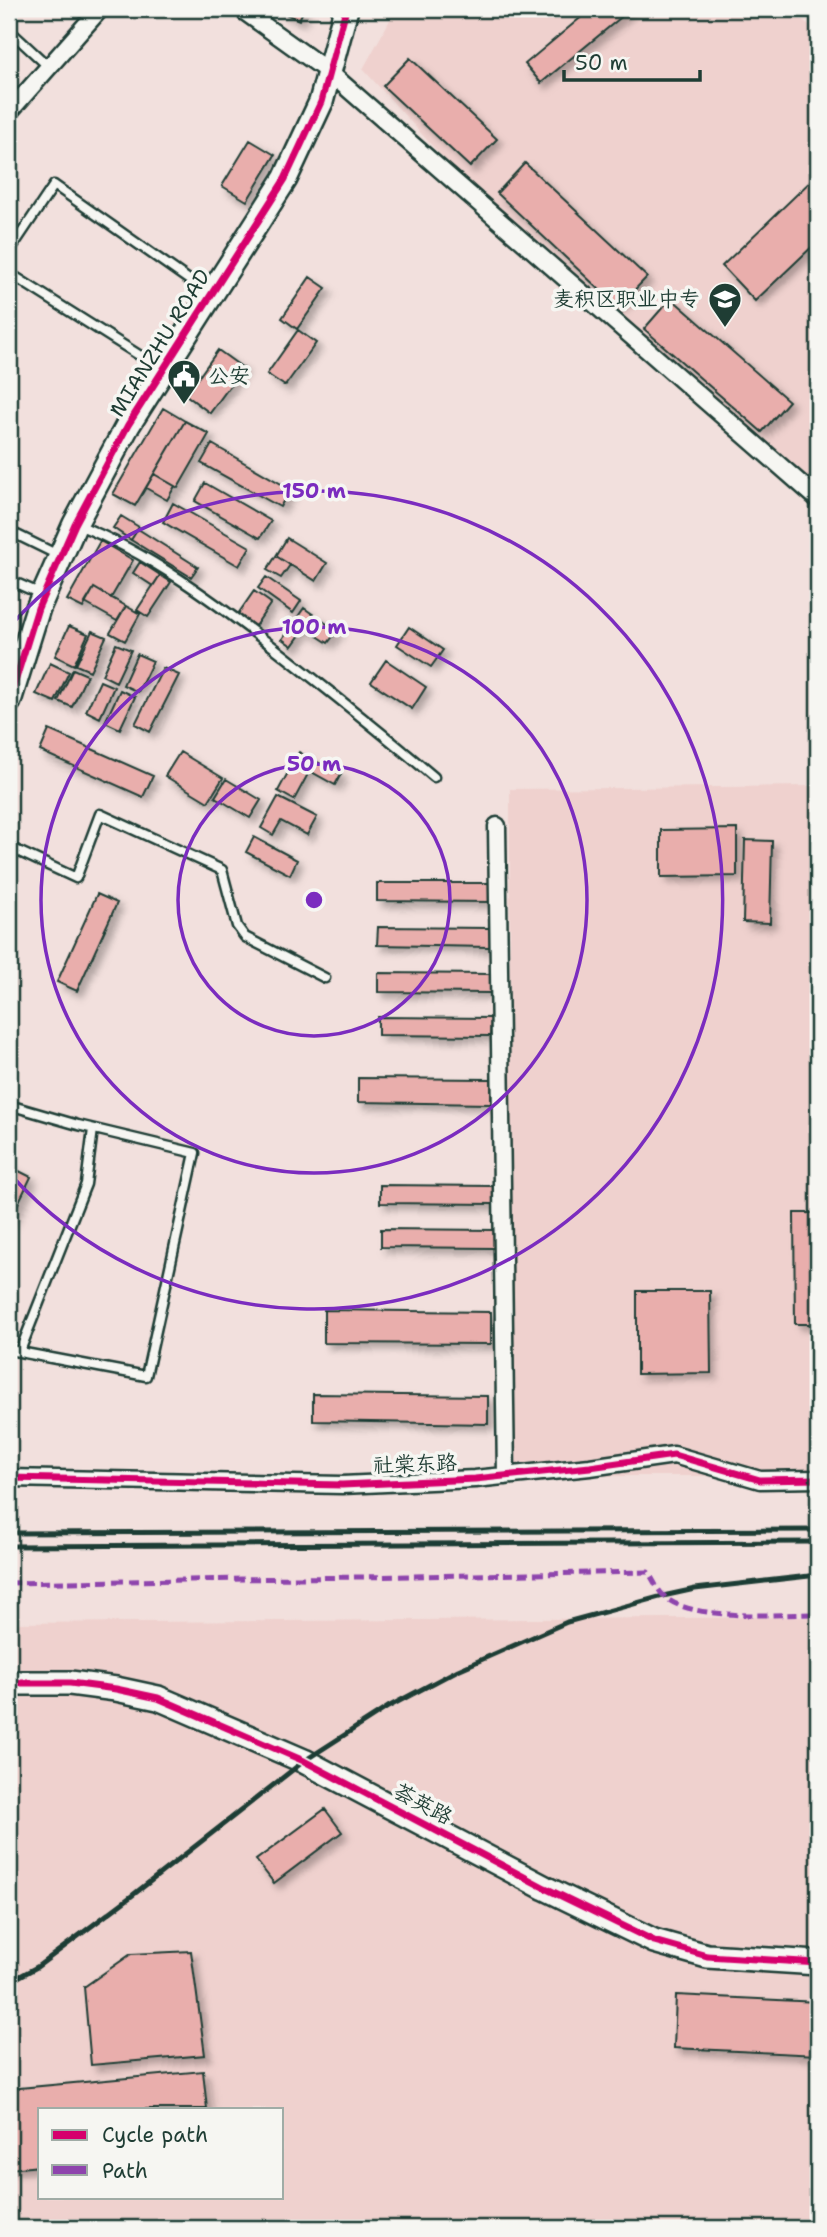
<svg xmlns="http://www.w3.org/2000/svg" width="827" height="2237" viewBox="0 0 827 2237" font-family="'Shantell Sans','LXGW WenKai TC',sans-serif">
<defs>
<filter id="shadow"><feDropShadow dx="5.5" dy="5.5" stdDeviation="3.5" flood-color="#0004"/></filter>
</defs>
<rect width="100%" height="100%" fill="#f2e0dd"/>
<filter id="ink" filterUnits="userSpaceOnUse"><feTurbulence type="fractalNoise" baseFrequency=".0143" numOctaves="2"/><feDisplacementMap in="SourceGraphic" scale="14" xChannelSelector="R" yChannelSelector="G"/><feConvolveMatrix kernelMatrix="1 2 1 2 8 2 1 2 1" color-interpolation-filters="sRGB"/></filter>
<g filter="url(#ink)">
<!-- built -->
<path fill="#efd1ce" fill-rule="evenodd" d="M396,9H787L818,31V467L807,480L473,191L363,69Z
M818,786V1476H510V789Z
M818,1617V2228H9V1623ZM40,2109H282V2197H40Z"/>
<!-- building -->
<path fill="#e9aeac" stroke="#1f3d34" stroke-width="2" filter="url(#shadow)" d="M280,9H304L299,20L279,11Z
M591,9H631L541,83L525,64Z
M410,58L497,139L470,167L383,86Z
M250,140L275,155L247,201L222,186Z
M525,163L647,277L618,307L497,193Z
M818,174V241L755,301L722,266Z
M310,277L326,288L297,329L282,318Z
M671,298L789,401L762,432L644,329Z
M298,330L316,343L285,386L267,374Z
M218,350L243,368L210,413L186,395Z
M163,408L185,421L135,506L113,494Z
M185,421L209,434L178,488L154,474Z
M212,444L290,489L280,507L201,463Z
M154,474L175,486L167,500L146,488Z
M205,483L271,521L260,538L195,501Z
M173,503L250,547L239,566L163,522Z
M121,516L139,527L131,540L113,528Z
M138,529L198,567L191,577L131,540Z
M287,538L327,563L316,581L276,556Z
M100,541L133,560L111,598L94,588L83,608L67,600Z
M276,556L290,565L281,578L267,570Z
M140,562L160,575L153,586L133,573Z
M160,575L171,582L148,617L137,610Z
M266,577L301,601L293,613L258,588Z
M94,588L126,606L117,621L85,603Z
M254,591L271,603L255,626L238,614Z
M126,606L140,614L125,641L110,633Z
M304,608L337,631L328,643L305,628L292,646L282,639Z
M69,626L88,634L74,665L55,656Z
M409,627L443,650L431,667L397,645Z
M92,631L106,637L90,671L76,665Z
M116,644L131,650L116,682L102,675Z
M137,654L153,661L138,692L123,685Z
M386,660L426,687L412,709L371,682Z
M50,663L69,672L55,702L36,694Z
M163,668L179,675L150,732L135,724Z
M73,669L87,675L72,707L58,701Z
M100,681L114,687L100,718L86,711Z
M120,690L135,697L120,729L105,722Z
M49,730L153,776L143,797L40,751Z
M180,752L223,778L208,802L165,776Z
M299,752L315,761L294,800L278,791Z
M315,761L341,774L335,785L310,771Z
M226,779L261,800L250,818L215,797Z
M278,797L317,817L307,835L281,821L273,835L261,828Z
M737,829V876L661,877V830Z
M254,837L297,860L290,875L246,852Z
M745,840L772,841L770,923L743,922Z
M377,883H490V902L377,901Z
M97,894L117,903L77,991L57,982Z
M378,927L490,928V947L377,945Z
M378,973L490,974V993L378,992Z
M378,1017L491,1018L490,1036L378,1035Z
M358,1078L491,1079V1104L358,1102Z
M9,1166L31,1177L9,1222Z
M380,1185L493,1186V1204L380,1203Z
M794,1213H818V1324H795Z
M381,1229L494,1230V1248L381,1247Z
M637,1291H710L711,1373L637,1374Z
M324,1310L491,1312V1344L324,1343Z
M313,1394L488,1396V1424L313,1421Z
M325,1809L342,1832L274,1883L256,1860Z
M191,1951L205,2055L91,2065L84,1987L131,1954Z
M676,1995L818,2002V2055L674,2048Z
M203,2071L207,2109H40V2166L9,2169V2089Z"/>
<g fill="none" stroke-linecap="round" stroke-linejoin="round">
<defs>
<path id="lane" d="M9,30L49,67
M9,252L54,185L209,294
M9,273L161,369
M78,525C149,553 212,600 272,646C327,689 381,732 434,777
M9,531L58,555
M9,580L41,594
M9,847L76,878L100,814L222,870L237,926L245,937L325,978
M9,1105L78,1125L195,1153L146,1376L9,1350
M20,1351L86,1184L93,1129"/>
<path id="street" d="M241,9L329,72L818,499
M9,112L100,9
M497,826L506,1476
M9,1478L342,1485L475,1479L590,1467L674,1455L760,1480L818,1479"/>
<path id="secondary" d="M9,701L38,608L75,524L128,425L285,179L321,102L346,9
M9,1683H70L116,1689L158,1698L304,1761L545,1888L654,1941L707,1956L818,1963"/>
</defs>
<!-- lane casing -->
<use href="#lane" stroke="#1f3d34" stroke-width="13"/>
<!-- street casing -->
<use href="#street" stroke="#1f3d34" stroke-width="21"/>
<!-- secondary casing -->
<use href="#secondary" stroke="#1f3d34" stroke-width="28"/>
<!-- lane -->
<use href="#lane" stroke="#f6f6f2" stroke-width="8"/>
<!-- street -->
<use href="#street" stroke="#f6f6f2" stroke-width="16"/>
<!-- secondary -->
<use href="#secondary" stroke="#f6f6f2" stroke-width="23"/>
<!-- rail -->
<path stroke="#1f3d34" stroke-width="5" d="M9,1533L818,1530
M9,1546L818,1542
M9,1982L37,1967L129,1898L304,1761L388,1707L458,1670L567,1622L663,1596L695,1589L818,1575"/>
<!-- quiet -->
<path stroke="#8e44ad" stroke-width="5" stroke-dasharray="10 5" stroke-linecap="butt" d="M9,1583L648,1572C653,1579 657,1589 663,1595C688,1622 782,1614 818,1614"/>
<defs>
<path id="cycleway" d="M9,701L38,608L75,524L128,425L285,179L321,102L346,9
M9,1478L342,1485L475,1479L590,1467L674,1455L760,1480L818,1479
M9,1683H70L116,1689L158,1698L304,1761L545,1888L654,1941L707,1956L818,1963"/>
</defs>
<!-- cycleway casing -->
<use href="#cycleway" stroke="#f6f6f2" stroke-width="11"/>
<!-- cycleway -->
<use href="#cycleway" stroke="#d6006c" stroke-width="7"/>
</g>
</g>
<!-- distance rings -->
<g fill="none" stroke="#7b2cbf" stroke-width="3.5">
<circle cx="314" cy="900" r="136"/>
<circle cx="314" cy="900" r="273"/>
<path d="M10 626A409 409 0 1 1 10 1174"/>
</g>
<!-- icons -->
<defs>
<symbol id="university-pin" viewBox="-11 -11 22 30"><path d="M0 17L-7.5 6A9.5 9.5 0 1 1 7.5 6Z" fill="#1f3d34" stroke="#f6f6f2"/><path d="M0-5L7-2L0 1L-7-2ZM-4 1L0 2.5L4 1V4Q0 6-4 4Z" fill="#fff"/></symbol>
<symbol id="civic-pin" viewBox="-11 -11 22 30"><path d="M0 17L-7.5 6A9.5 9.5 0 1 1 7.5 6Z" fill="#1f3d34" stroke="#f6f6f2"/><path d="M-.6-6.5H3V-4.5H.6V-3L4-1V1h2V6H-6V1h2V-1L-.6-3ZM-1.2 2.5V6h2.4V2.5Z" fill="#fff"/></symbol>
</defs>
<g fill-rule="evenodd">
<use href="#university-pin" x="706" y="280" width="38" height="52"/>
<use href="#civic-pin" x="165" y="357" width="38" height="52"/>
</g>
<g text-anchor="middle" stroke-width="7" stroke-linejoin="round" paint-order="stroke">
<!-- poi labels -->
<g font-size="21" fill="#1f3d34" stroke="#f6f6f2" text-anchor="end">
<text x="700" y="306">麦积区职业中专</text>
<text x="208" y="383" text-anchor="start">公安</text>
</g>
<!-- street labels -->
<g font-size="21" fill="#1f3d34" stroke="#f6f6f2">
<text transform="translate(160 343) rotate(-58)" y="7">MIANZHU ROAD</text>
<text transform="translate(415 1464) rotate(-2)" y="7">社棠东路</text>
<text transform="translate(423 1804) rotate(28)" y="7">荟英路</text>
</g>
</g>
<circle cx="314" cy="900" r="10" fill="#7b2cbf" stroke="#f6f6f2" stroke-width="3.5"/>
<g font-size="21" text-anchor="middle" font-weight="bold" fill="#7b2cbf" stroke="#f6f6f2" stroke-width="7" stroke-linejoin="round" paint-order="stroke">
<text x="314" y="498">150 m</text>
<text x="314" y="634">100 m</text>
<text x="314" y="771">50 m</text>
</g>
<!-- margin -->
<rect width="827" height="2237" fill="none" stroke="#f6f6f2" stroke-width="35"/>
<rect x="18" y="18" width="792" height="2202" fill="none" stroke="#1f3d34" stroke-width="2.5" filter="url(#ink)"/>
<!-- legend -->
<rect x="38" y="2108" width="245" height="91" fill="#f6f6f2" stroke="#a0aca6" stroke-width="2"/>
<rect x="52" y="2130" width="35" height="10" fill="#d6006c" stroke="#a0aca6" stroke-width="2"/>
<text x="102" y="2142" font-size="21" fill="#1f3d34">Cycle path</text>
<rect x="52" y="2165" width="35" height="10" fill="#8e44ad" stroke="#a0aca6" stroke-width="2"/>
<text x="102" y="2178" font-size="21" fill="#1f3d34">Path</text>
<!-- scale -->
<path d="M564 70v10h136v-10" fill="none" stroke="#1f3d34" stroke-width="3.5"/>
<text x="575" y="70" font-size="21" fill="#1f3d34" stroke="#f6f6f2" stroke-width="5" paint-order="stroke">50 m</text>
</svg>
